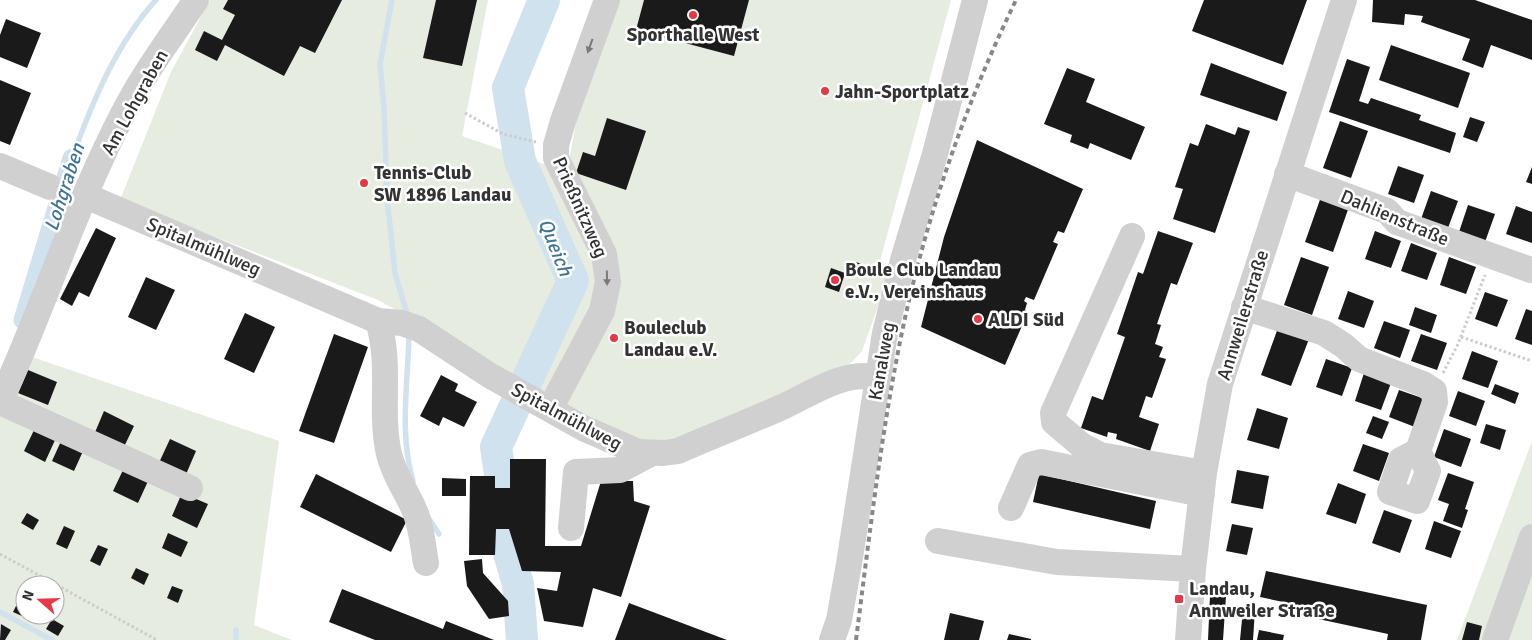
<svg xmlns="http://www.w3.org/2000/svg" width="1532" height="640" viewBox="0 0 1532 640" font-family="Signika,sans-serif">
<rect width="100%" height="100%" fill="#fff"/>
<!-- green -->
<path fill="#e6ecdf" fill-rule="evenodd" d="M210,0H488L462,136L567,172L581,95L617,0H951L880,261L892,267L862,351L851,363L717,430L664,450L632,441L378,300L120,200L171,72Z
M29,356L279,441L254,625L292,640H0V412ZM25,585H55V615H25Z
M1532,441V640H1457Z"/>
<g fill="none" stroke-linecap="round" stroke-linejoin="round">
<!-- stream -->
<path stroke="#cfe2ee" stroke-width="5.5" d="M392,0L380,64L384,108L387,197L395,273L408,317
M72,158C92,103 116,44 156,0
M409,334C408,383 399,433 413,481
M429,519L439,534
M0,612L52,640
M236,630V640"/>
<!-- canal -->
<path stroke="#cfe2ee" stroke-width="19" d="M23,320L72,158"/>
<!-- river -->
<path stroke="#cfe2ee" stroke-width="32" d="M502,488L496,447L573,281L520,161L508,88L544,0
M502,529L518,584L522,640"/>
</g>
<!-- building -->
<path fill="#1a1a1a" d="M228,0H342L315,53L300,46L284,76L225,45L217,61L195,50L204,31L222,40L235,15L223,9Z
M436,0H477L462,66L423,58Z
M644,0H749L734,56L636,30Z
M1204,0H1307L1283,65L1192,31Z
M1373,0H1475L1532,20V60L1491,45L1483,68L1462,60L1470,39L1421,22L1423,16L1405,14L1404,25L1372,22Z
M6,19L41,33L27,68L0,57V35Z
M1391,45L1470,73L1458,108L1379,80Z
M1347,59L1370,67L1359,101L1368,104L1371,98L1421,115L1419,120L1456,133L1450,153L1329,112Z
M1211,63L1287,92L1277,121L1200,95Z
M1067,68L1095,79L1086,102L1145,127L1131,160L1090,143L1088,149L1070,142L1072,135L1044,124Z
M0,80L31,93L10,145L0,141Z
M1470,117L1485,122L1477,142L1463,137Z
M607,118L646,131L626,190L576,173L583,152L595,156Z
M1340,121L1368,131L1351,178L1323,168Z
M1206,124L1235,135L1238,127L1250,131L1215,233L1173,219L1183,189L1175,187L1190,143L1198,146Z
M977,140L1083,189L1064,233L1058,231L1053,242L1058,244L1034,300L1026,297L1024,301L1027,303L1025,310L1028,312L1005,365L921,327L944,237Z
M1398,166L1424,175L1414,203L1388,194Z
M1532,167V184L1526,182Z
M1431,191L1458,201L1448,228L1421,219Z
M1322,194L1350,204L1333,252L1305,242Z
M1468,205L1495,214L1485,242L1459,232Z
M1516,206L1532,212V243L1506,234Z
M96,228L116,238L89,297L79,292L72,306L60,299Z
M1158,231L1193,243L1177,285L1171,283L1157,324L1161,325L1155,344L1163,347L1159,357L1166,359L1152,398L1146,396L1139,417L1159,424L1150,451L1116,439L1117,434L1108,432L1107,437L1081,428L1092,396L1103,400L1125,337L1117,334L1138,272L1143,274Z
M1375,231L1401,241L1391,268L1365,259Z
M1411,243L1437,253L1427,280L1401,271Z
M1301,257L1329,267L1312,315L1284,305Z
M1449,257L1476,267L1466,294L1440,285Z
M856,262L869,267L866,276L853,272Z
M831,268L845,273L839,292L825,287Z
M146,277L175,290L156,330L128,317Z
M1348,291L1374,301L1364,328L1338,319Z
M1485,292L1508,300L1497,327L1475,319Z
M1415,307L1437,315L1431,333L1409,325Z
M1526,309L1532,311V345L1515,339Z
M245,313L275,327L254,373L224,359Z
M1384,321L1410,330L1400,358L1374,348Z
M1278,328L1309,339L1291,386L1261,375Z
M334,334L368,347L334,443L299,431Z
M1421,334L1447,343L1437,370L1411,361Z
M1472,351L1498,361L1488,388L1462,379Z
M1326,359L1352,368L1342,396L1316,387Z
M28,370L57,382L48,405L18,393Z
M1364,373L1391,383L1381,410L1355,401Z
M441,375L458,384L455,391L477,402L464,427L443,417L439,426L420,416Z
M1495,384L1519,393L1515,404L1491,394Z
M1399,390L1425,399L1415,427L1389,417Z
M1458,391L1485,401L1476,426L1449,416Z
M1257,408L1288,418L1279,449L1247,440Z
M104,411L134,426L122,451L93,437Z
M1373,416L1389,422L1382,439L1366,433Z
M1486,424L1506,430L1500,450L1480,443Z
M35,428L56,438L45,462L24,451Z
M1444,429L1471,439L1461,467L1434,457Z
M62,439L84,449L74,471L52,461Z
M170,439L196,451L184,479L157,467Z
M1363,444L1389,453L1379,481L1353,471Z
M510,459H546L545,546H581L601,481H633L634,501L650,506L621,597L593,588L583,627L544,621L537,588L557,591L561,572L522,571L509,529H496L495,555H469L470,476H495V488H510Z
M124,468L149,479L138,503L113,491Z
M1237,470L1269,476L1263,509L1231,503Z
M1448,473L1474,482L1465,509L1468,510L1462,528L1443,521L1449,504L1438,500Z
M316,474L407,520L391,552L300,507Z
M1039,474L1156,501L1150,529L1033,502Z
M442,478L466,479V496H442Z
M1338,483L1366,494L1356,524L1326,514Z
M182,493L208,504L197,528L172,516Z
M1384,510L1412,520L1400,553L1372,543Z
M27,513L39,520L33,530L21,523Z
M1434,521L1461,531L1451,558L1425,549Z
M1232,524L1253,528L1247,555L1226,551Z
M64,526L75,531L67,549L56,544Z
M168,533L188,542L181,557L162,548Z
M98,545L108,549L100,566L90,561Z
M482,559L483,573L508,601L509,616L489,619L467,586L464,561Z
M136,568L149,574L144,585L131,578Z
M1266,571L1427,605L1421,640H1387L1388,634L1286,612L1288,603L1260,597Z
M172,586L183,590L178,603L167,598Z
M342,589L443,629L446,621L494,640H375L329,622Z
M1210,595L1226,596L1223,640H1208Z
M629,603L727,640H615Z
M17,604L25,607L24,617L13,612Z
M1243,609L1255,610L1253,640H1240Z
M950,613L984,621L979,640H944Z
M52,619L64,626L58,636L46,629Z
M1467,622L1482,626L1479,640H1462Z
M1,624L11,630L5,640H0Z
M1259,630L1284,635L1283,640H1257Z
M1009,634L1031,639V640H1007Z"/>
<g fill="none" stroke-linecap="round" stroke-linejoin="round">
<!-- path -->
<path stroke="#cdcdcd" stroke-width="3" stroke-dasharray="2.5 2.5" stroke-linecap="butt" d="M465,113L503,134L536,142
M1461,337L1532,361
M1443,373L1458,344L1485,275
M0,554L157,640"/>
<!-- minor -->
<path stroke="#d0d0d0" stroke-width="26" d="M0,166L50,187
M1287,174L1387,211L1397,222L1531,270
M86,196L378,321L402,323L419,329L489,375L583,428L638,452L664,453L678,451C712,436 746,423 780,408C812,394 840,371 877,377
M1132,236L1053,413L1054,422L1081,445L1100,455L1204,473
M1244,307L1324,333L1343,345L1359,359L1423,384L1434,391L1435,402L1418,451
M378,321C392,365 379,410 389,454C394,476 408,493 416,514C422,529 423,547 426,563
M0,402C44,307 75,205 124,112C144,73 171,37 196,0
M0,402L190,488
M550,409L602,311L608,282L604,254L556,158V145L563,121L607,0
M1418,451L1428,471L1417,501L1390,492L1401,460Z
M1011,508L1030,465L1041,462L1202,494
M571,528L576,472L620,470L652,453
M938,541L1057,562L1193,569
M832,640L839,620L849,564L885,333L903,260L935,154L975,0
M1188,640L1193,569L1204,473L1220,384L1344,0
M1495,640L1532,537"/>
<!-- rail -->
<path stroke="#888" stroke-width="4" stroke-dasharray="5 4" stroke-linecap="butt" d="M856,640C870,532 882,424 905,318C929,209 967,101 1016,0"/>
</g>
<!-- one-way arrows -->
<defs><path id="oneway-solid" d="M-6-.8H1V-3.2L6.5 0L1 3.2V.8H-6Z" transform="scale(1.25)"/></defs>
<g fill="#7a7a7a">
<use href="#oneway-solid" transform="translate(590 46) rotate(110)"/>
<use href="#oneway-solid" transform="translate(607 278) rotate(89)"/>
</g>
<!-- markers -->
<g fill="#e63946" stroke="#fff" stroke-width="2">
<circle cx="693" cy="15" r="5"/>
<circle cx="825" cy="91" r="5"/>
<circle cx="364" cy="183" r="5"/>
<circle cx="835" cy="280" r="5"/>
<circle cx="978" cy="319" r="5"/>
<circle cx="614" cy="338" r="5"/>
<rect x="1174" y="594" width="10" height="10" rx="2.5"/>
</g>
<g text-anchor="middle" stroke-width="5" stroke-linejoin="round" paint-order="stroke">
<!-- poi labels -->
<g font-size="19" font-weight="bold" fill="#333" stroke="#fff" text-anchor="start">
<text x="693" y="41" text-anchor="middle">Sporthalle West</text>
<text x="835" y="98">Jahn-Sportplatz</text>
<text x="374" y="179">Tennis-Club<tspan x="374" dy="22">SW 1896 Landau</tspan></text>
<text x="845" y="276">Boule Club Landau<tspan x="845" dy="22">e.V., Vereinshaus</tspan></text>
<text x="988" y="326">ALDI Süd</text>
<text x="624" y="334">Bouleclub<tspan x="624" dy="22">Landau e.V.</tspan></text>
<text x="1189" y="595">Landau,<tspan x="1189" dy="22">Annweiler Straße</tspan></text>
</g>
<!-- street labels -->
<g font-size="19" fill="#333" stroke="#fff">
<text transform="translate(134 102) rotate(-61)" y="7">Am Lohgraben</text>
<text transform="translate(581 207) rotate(66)" y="7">Prießnitzweg</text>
<text transform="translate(1395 217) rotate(23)" y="7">Dahlienstraße</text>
<text transform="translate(204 246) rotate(23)" y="7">Spitalmühlweg</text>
<text transform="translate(1242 315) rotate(-73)" y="7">Annweilerstraße</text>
<text transform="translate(881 361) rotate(-80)" y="7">Kanalweg</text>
<text transform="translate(567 416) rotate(28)" y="7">Spitalmühlweg</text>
</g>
<!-- water labels -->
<g font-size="20" font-style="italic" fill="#3f7597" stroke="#fff">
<text transform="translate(64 187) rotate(-72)" y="7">Lohgraben</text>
<text transform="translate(556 247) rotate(68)" y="7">Queich</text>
</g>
</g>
<!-- north arrow -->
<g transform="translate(40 600) rotate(290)"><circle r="24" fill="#ffffff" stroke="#adadad"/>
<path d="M0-4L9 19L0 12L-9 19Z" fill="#e63946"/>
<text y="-8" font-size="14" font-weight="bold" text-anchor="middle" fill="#333333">N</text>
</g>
</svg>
